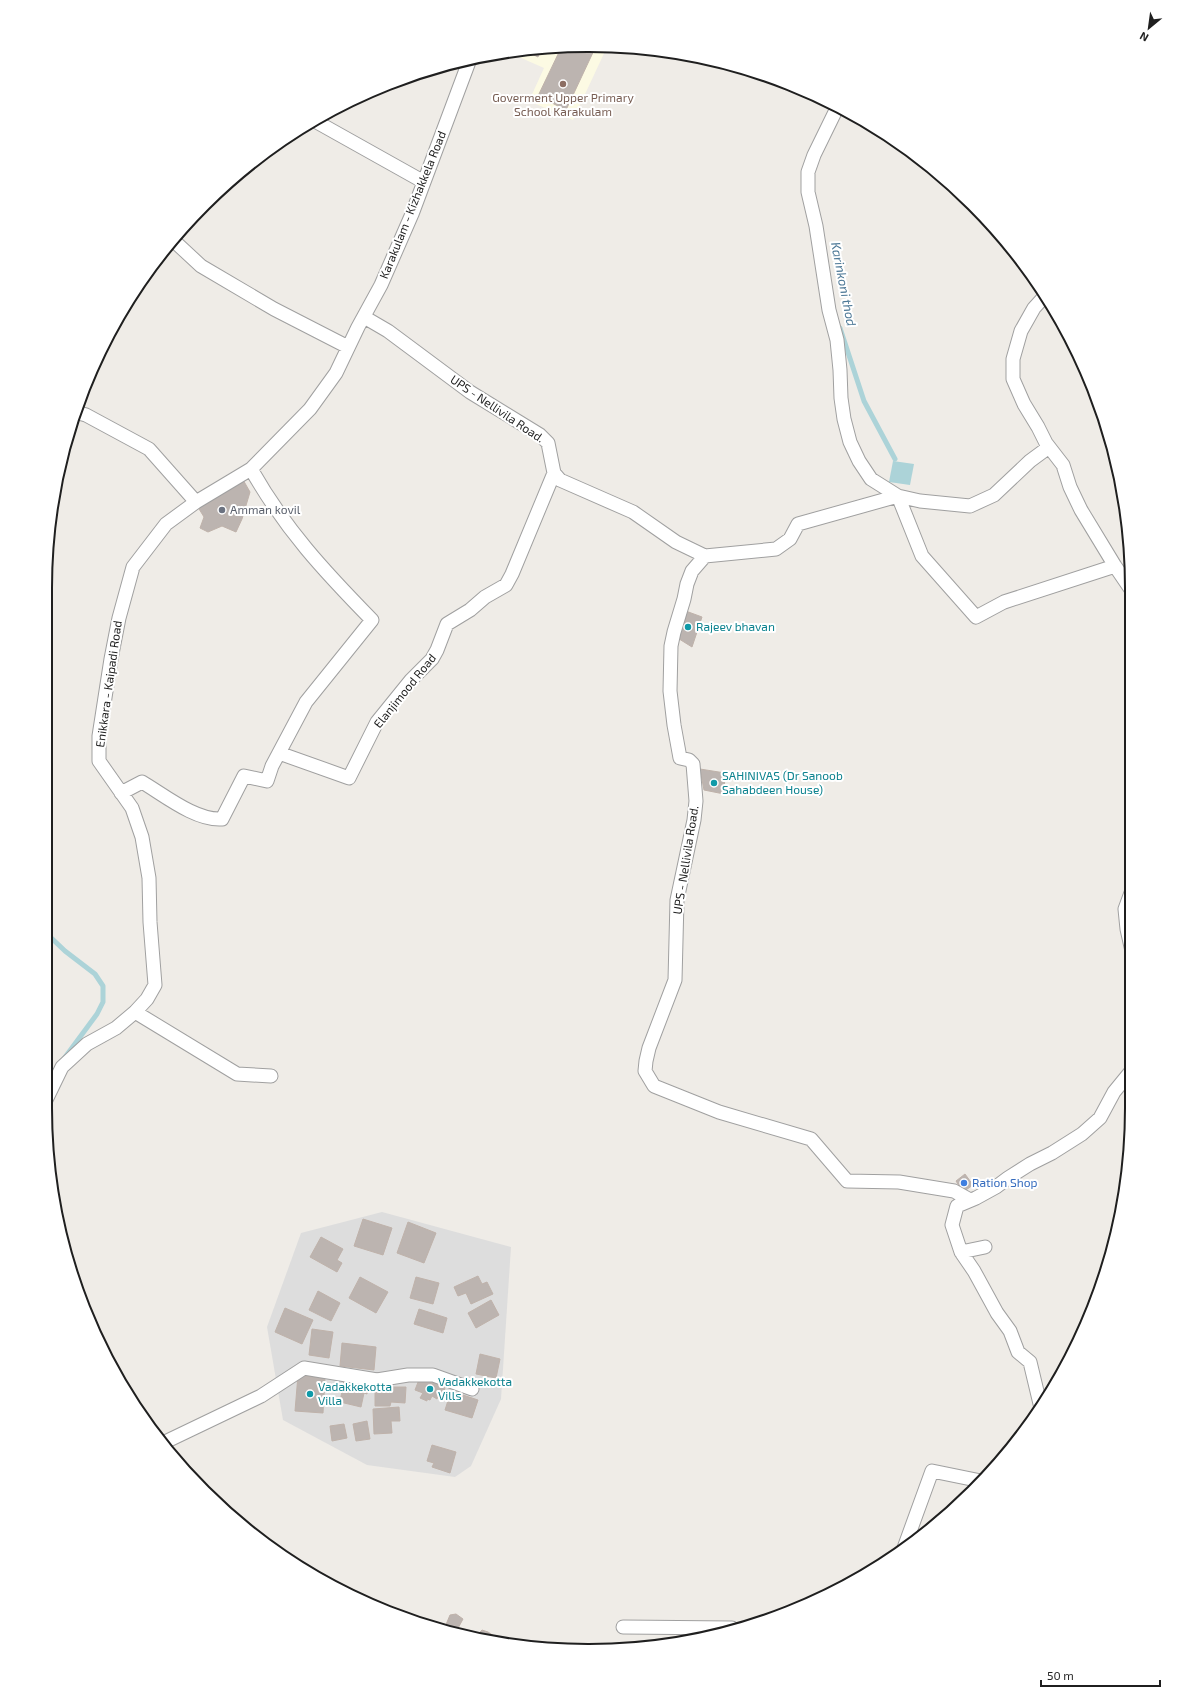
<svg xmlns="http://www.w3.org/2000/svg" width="1177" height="1696" viewBox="0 0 1177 1696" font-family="'Exo 2',sans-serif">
<rect width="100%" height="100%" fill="#efece7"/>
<!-- residential -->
<path fill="#ddd" d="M382,1212L511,1247L501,1399L471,1466L455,1477L367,1465L283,1420L267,1327L301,1233Z"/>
<!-- education -->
<path fill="#fcfae3" d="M589,45L607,47L573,120L529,101L544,68L510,53Z"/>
<!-- water -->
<path fill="#acd3d8" d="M893,461L914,464L910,485L889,482Z"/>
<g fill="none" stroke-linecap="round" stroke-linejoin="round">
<!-- stream -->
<path stroke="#acd3d8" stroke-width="5" d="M840,328L864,401L895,459
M45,932L65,951L95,974L103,986V1002L97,1014L63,1060"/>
</g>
<!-- building -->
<path fill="#bcb4b0" stroke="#bfb2aa" d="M589,45L596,46L566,110L538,96L561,48Z
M541,50L538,57L526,51Z
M242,478L250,492L242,519L236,532L222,526L208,532L200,528L204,517L196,504Z
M683,610L702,617L692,647L676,637Z
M700,769L725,773L724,794L704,790Z
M965,1174L973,1185L963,1192L956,1181Z
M363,1219L392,1228L383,1255L354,1246Z
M408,1222L436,1233L424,1263L397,1253Z
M321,1237L343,1249L337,1260L342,1263L337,1272L310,1257Z
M478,1276L482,1284L487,1282L493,1294L471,1304L466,1293L458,1296L454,1287Z
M360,1277L388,1292L376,1313L349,1298Z
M416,1277L439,1283L433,1304L410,1298Z
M318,1291L340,1303L331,1321L309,1310Z
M491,1300L499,1315L476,1328L468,1313Z
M285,1308L313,1320L302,1344L275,1332Z
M419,1309L447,1318L443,1333L414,1324Z
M312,1329L333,1332L329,1358L309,1355Z
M342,1343L376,1347L374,1370L340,1366Z
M480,1354L500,1359L496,1378L476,1374Z
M298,1375L325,1378L323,1413L295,1411Z
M420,1377L445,1388L441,1398L438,1396L437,1399L432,1396L430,1400L427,1399V1401L420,1398L423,1393L415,1390Z
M344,1380L368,1385L367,1394L364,1393L361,1407L340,1402Z
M388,1387H406L405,1403L391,1402L390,1406H375V1392L388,1393Z
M451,1391L478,1400L472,1418L445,1410Z
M399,1407L400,1421H391L392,1433L374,1434L373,1409Z
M367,1421L370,1439L356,1441L353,1424Z
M344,1424L347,1438L332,1441L330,1426Z
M432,1445L456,1452L450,1473L432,1467L434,1463L427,1461Z
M456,1614L463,1619L457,1630L445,1627L450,1615Z
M482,1630L488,1632L494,1636L493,1640L477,1635Z"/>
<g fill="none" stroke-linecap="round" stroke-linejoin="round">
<defs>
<path id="minor" d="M837,108L814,155L808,172V192L816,226L829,310L837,340L840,370L841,398L844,419L850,442L859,461L871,479L898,496L920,501L970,506L994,495L1030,461L1049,447
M315,121L424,182
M173,240L201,266L274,309L348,347
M1044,297L1034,308L1021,331L1013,359V379L1024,404L1038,427L1046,443L1063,465L1070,487L1081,510L1115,566L1132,591
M364,317L388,331L470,392L540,435L548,443L554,473L560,480L633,512L676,542L705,556L692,571L687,584L684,599L674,632L671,646L670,691L674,725L680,758L689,760L693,764L696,801L694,820L677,900L675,980L649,1048L646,1061L645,1071L654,1086L719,1112L811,1139L847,1181L899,1182L954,1191L970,1200
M79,413L86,415L149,449L196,502
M705,556L776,549L790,539L798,524L898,496L922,556L976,617L1004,602L1115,566
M279,753L349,778L377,722L411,680L432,659L437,650L447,624L470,610L485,597L506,585L512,574L554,473
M121,793L142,782C164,795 196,821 222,819L244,776L267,781L272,766L306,702L372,620C324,571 285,529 251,469
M1132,890L1125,909L1127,929L1132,951
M135,1012L237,1074L271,1076
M45,1102L62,1067L87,1044L116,1028L135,1012L147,999L155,985L150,922L149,878L142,837L132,808L99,761V736L111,659L119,618L133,567L166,524L196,502L251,469L310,409L336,373L358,327L381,285L412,214L470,59
M961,1252L985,1247
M1041,1408L1030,1362L1018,1352L1010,1331L997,1313L974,1271L961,1252L952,1225L957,1206L976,1198L996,1187L1008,1178L1030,1164L1052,1153L1082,1134L1100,1118L1114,1092L1132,1070
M165,1442L261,1396L304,1368L377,1380L408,1375H433L472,1389
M904,1548L932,1471L981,1481
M623,1627L732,1628"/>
</defs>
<!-- minor casing -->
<use href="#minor" stroke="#a0a0a0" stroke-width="15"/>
<!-- minor -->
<use href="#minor" stroke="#fff" stroke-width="13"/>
</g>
<!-- markers -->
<circle fill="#8d6e63" stroke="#fff" stroke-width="1.5" cx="563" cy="84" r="4"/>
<circle fill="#6b7280" stroke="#fff" stroke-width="1.5" cx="222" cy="510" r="4"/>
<g fill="#0f9aa8" stroke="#fff" stroke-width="1.5">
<circle cx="688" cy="627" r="4"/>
<circle cx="714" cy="783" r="4"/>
<circle cx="430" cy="1389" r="4"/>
<circle cx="310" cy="1394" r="4"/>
</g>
<circle fill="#3f7fe0" stroke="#fff" stroke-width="1.5" cx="964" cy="1183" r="4"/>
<g text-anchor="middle" stroke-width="4" stroke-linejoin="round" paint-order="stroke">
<!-- education labels -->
<g font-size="12" fill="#785e54" stroke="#fff">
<text x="563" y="102">Goverment Upper Primary<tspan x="563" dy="14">School Karakulam</tspan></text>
</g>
<!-- street labels -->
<g font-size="12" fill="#1f1f1f" stroke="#fff">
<text transform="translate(413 205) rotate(-68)" y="4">Karakulam - Kizhakkela Road</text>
<text transform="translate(497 409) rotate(34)" y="4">UPS - Nellivila Road.</text>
<text transform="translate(109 684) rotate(-82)" y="4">Enikkara - Kaipadi Road</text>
<text transform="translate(405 691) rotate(-51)" y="4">Elanjimood Road</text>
<text transform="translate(686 860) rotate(-81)" y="4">UPS - Nellivila Road.</text>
</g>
<!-- worship labels -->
<g font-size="12" fill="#5b616d" stroke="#fff" text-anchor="start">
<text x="230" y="514">Amman kovil</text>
</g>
<!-- culture labels -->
<g font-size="12" fill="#0d838f" stroke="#fff" text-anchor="start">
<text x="696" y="631">Rajeev bhavan</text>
<text x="722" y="780">SAHINIVAS (Dr Sanoob<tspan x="722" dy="14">Sahabdeen House)</tspan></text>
<text x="438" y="1386">Vadakkekotta<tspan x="438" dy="14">Vills</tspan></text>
<text x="318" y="1391">Vadakkekotta<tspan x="318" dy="14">Villa</tspan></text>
</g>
<!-- shop labels -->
<g font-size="12" fill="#366cbe" stroke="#fff" text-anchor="start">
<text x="972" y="1187">Ration Shop</text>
</g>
<!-- water labels -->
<g font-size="13" font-style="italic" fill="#4e7997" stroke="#fff">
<text transform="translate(844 284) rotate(79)" y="5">Karinkoni thod</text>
</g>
</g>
<!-- crop -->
<path d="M0 0H1177V1696H0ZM588 52H589A536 536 0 0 1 1125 588V1108A536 536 0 0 1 589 1644H588A536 536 0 0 1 52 1108V588A536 536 0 0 1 588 52Z" fill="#fff" fill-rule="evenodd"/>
<path fill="none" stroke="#1f1f1f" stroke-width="2" d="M588 52H589A536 536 0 0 1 1125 588V1108A536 536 0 0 1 589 1644H588A536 536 0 0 1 52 1108V588A536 536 0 0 1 588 52Z"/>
<!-- north arrow -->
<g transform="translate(1149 28) rotate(209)" stroke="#ffffff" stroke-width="3" paint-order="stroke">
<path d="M0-3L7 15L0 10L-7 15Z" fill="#1f1f1f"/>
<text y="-6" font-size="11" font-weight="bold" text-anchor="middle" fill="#1f1f1f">N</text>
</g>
<!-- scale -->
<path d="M1041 1680v6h119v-6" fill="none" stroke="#1f1f1f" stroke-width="2"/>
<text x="1047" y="1680" font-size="12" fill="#1f1f1f" stroke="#ffffff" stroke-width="3" paint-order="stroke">50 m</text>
</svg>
